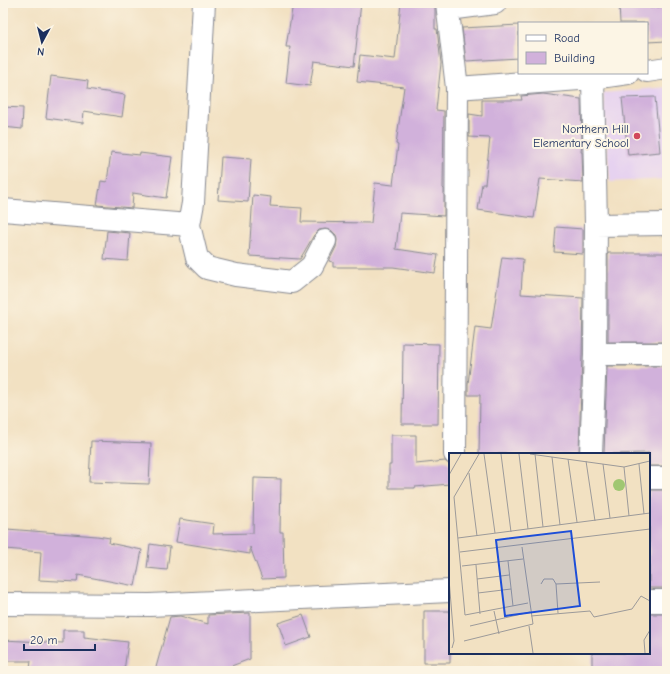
<svg xmlns="http://www.w3.org/2000/svg" width="670" height="674" viewBox="0 0 670 674" font-family="'Comic Neue',sans-serif">
<rect width="100%" height="100%" fill="#fcf5e5"/>
<filter id="ink" filterUnits="userSpaceOnUse"><feTurbulence type="fractalNoise" baseFrequency=".025" numOctaves="2"/><feDisplacementMap in="SourceGraphic" scale="8" xChannelSelector="R" yChannelSelector="G"/><feConvolveMatrix kernelMatrix="1 2 1 2 8 2 1 2 1" color-interpolation-filters="sRGB"/></filter>
<filter id="wash" filterUnits="userSpaceOnUse"><feTurbulence type="fractalNoise" baseFrequency=".012" numOctaves="4" result="noise"/><feDisplacementMap in="SourceGraphic" scale="16" xChannelSelector="R" yChannelSelector="G"/><feGaussianBlur stdDeviation="0.9" result="paint"/><feColorMatrix in="noise" values="0 0 0 0 0 0 0 0 0 0 0 0 0 0 0 0 0 1.4 0 .05"/><feComposite in="paint" operator="in"/></filter>
<g filter="url(#wash)">
<rect width="100%" height="100%" fill="#f2e1c2"/>
<!-- built -->
<path fill="#e6d2f0" d="M667,87V179L610,182L603,93Z"/>
<g id="blocks">
<!-- building -->
<path fill="#d1b1db" d="M293,3H361L354,66L314,61L310,86L286,83L290,47H286Z
M401,3H435V29H437L441,63L436,110L444,111L443,188L444,189V216L400,213L396,249L438,255L435,273L393,267H333V262L329,261L336,247L337,240L336,235L331,230L325,229L319,230L314,235L300,259L249,256L253,195L271,197L270,206L302,208L301,222L371,223L375,183L393,185L398,145L396,144L404,87L357,82L360,55L395,59Z
M619,3H650V8L667,6V41L647,42V23H620Z
M519,25V58L466,61L462,28Z
M51,76L88,81L87,89L125,95L122,117L84,111L83,123L46,118Z
M543,94L581,99L582,142L581,152H582L583,182L540,179L534,218L478,210L482,184H485L490,138L469,137V114L482,116V100H522L521,96Z
M655,97L660,152L628,155L622,98Z
M3,107L23,108L22,129L3,127Z
M111,152L140,155V153L172,157L166,198L133,193L132,208L97,205L101,181L107,182Z
M221,157L251,159L248,202L218,200Z
M556,227L583,229V254L554,252Z
M107,231L130,233L128,261L104,259Z
M608,253H667V342H608Z
M502,257L523,259L521,294L583,298L582,354L579,454H479L480,395H468V384L475,327L491,329Z
M403,343L439,344L438,424H402Z
M607,366H666L667,466H649V453L604,454Z
M391,435H416V464L445,461L450,465V484L415,487V488H389V465H391Z
M91,441L151,443L149,484L89,482Z
M254,478L281,479L280,532H283L284,578L262,579L250,547V554L176,542L180,519L214,524L213,534L253,533Z
M649,490H667V588H649Z
M7,529L97,536L110,538L109,543L142,550L135,586L78,575L77,582L39,580L41,552L5,549Z
M150,544L170,547L167,570L147,568Z
M424,611H450V663H424Z
M250,613V659L218,671H155L170,617L180,616L208,624V615Z
M649,614H667V671H592V653H649Z
M303,615L311,637L286,646L278,623Z
M63,630H84V637L128,642L124,671H66L30,669L31,661H3V640L63,643Z"/>
</g>
</g>
<g filter="url(#ink)">
<use href="#blocks" fill-opacity="0" stroke="#868890" stroke-width="1"/>
<g fill="none" stroke-linecap="round" stroke-linejoin="round">
<defs>
<path id="minor" d="M447,3L457,88L455,454
M449,9L495,3
M647,71L667,68
M457,88L593,78L628,73
M3,210L189,225L193,203L204,3
M189,225L197,258L207,268L236,275L292,282L312,266L325,241
M596,225L667,224
M595,354H667
M591,454L595,354L596,225L593,78
M649,478H667
M649,601H667
M3,604L150,605L450,591"/>
</defs>
<!-- minor casing -->
<use href="#minor" stroke="#868890" stroke-width="24"/>
<!-- minor -->
<use href="#minor" stroke="#fff" stroke-width="22"/>
</g>
</g>
<!-- markers -->
<circle fill="#d1495b" stroke="#fcf5e5" stroke-width="1.5" cx="637" cy="136" r="4"/>
<g text-anchor="middle" stroke-width="4" stroke-linejoin="round" paint-order="stroke">
<!-- poi labels -->
<g font-size="12" fill="#1b2f5e" stroke="#fcf5e5" text-anchor="end">
<text x="629" y="133">Northern Hill<tspan x="629" dy="14">Elementary School</tspan></text>
</g>
</g>
<!-- overview -->
<g transform="translate(449 453)">
<rect width="201" height="201" fill="#f2e1c2"/>
<path d="M164 32a6 6 0 1 1 12 0a6 6 0 1 1-12 0Z" fill="#a0c772"/>
<path fill="none" stroke="#9c9a9a" stroke-width="1" d="M30,1L5,44L16,162L79,150M35,1L46,80M52,1L62,79M70,1L79,76M81,1L175,14L201,8M86,1L94,74M103,4L111,72M119,6L128,69M137,8L146,68M154,11L161,65M190,11L195,61M175,14L180,63M20,20L28,83M0,22L12,1M9,85L201,60M11,99L201,76M59,108L64,153M27,112L31,161M13,113L74,106M0,126L5,188L3,195M28,126L60,122M92,131L95,126H104L107,131M29,140L62,136M45,158L50,181M109,160L107,131L151,129M82,163L141,158L145,164L183,156L192,143L201,148M21,173L81,159M80,173L84,200M15,188L84,171L73,94M196,200L195,187L201,177"/>
<path fill="#1d4ed8" fill-opacity="0.15" stroke="#1d4ed8" stroke-width="2" d="M122,78L131,153L56,163L47,87Z"/>
<rect width="201" height="201" fill="none" stroke="#1b2f5e" stroke-width="2"/>
</g>
<!-- margin -->
<rect width="670" height="674" fill="none" stroke="#fcf5e5" stroke-width="16"/>
<!-- legend -->
<rect x="518" y="22" width="130" height="52" fill="#fcf5e5" stroke="#a2a6af"/>
<rect x="526" y="35" width="20" height="6" fill="#ffffff" stroke="#a2a6af"/>
<text x="554" y="42" font-size="12" fill="#1b2f5e">Road</text>
<rect x="526" y="52" width="20" height="12" fill="#d1b1db" stroke="#a2a6af"/>
<text x="554" y="62" font-size="12" fill="#1b2f5e">Building</text>
<!-- north arrow -->
<g transform="translate(42 42) rotate(187)" stroke="#fcf5e5" stroke-width="3" paint-order="stroke">
<path d="M0-3L7 15L0 10L-7 15Z" fill="#1b2f5e"/>
<text y="-6" font-size="11" font-weight="bold" text-anchor="middle" fill="#1b2f5e">N</text>
</g>
<!-- scale -->
<path d="M24 644v6h71v-6" fill="none" stroke="#1b2f5e" stroke-width="2"/>
<text x="30" y="644" font-size="12" fill="#1b2f5e" stroke="#fcf5e5" stroke-width="3" paint-order="stroke">20 m</text>
</svg>
